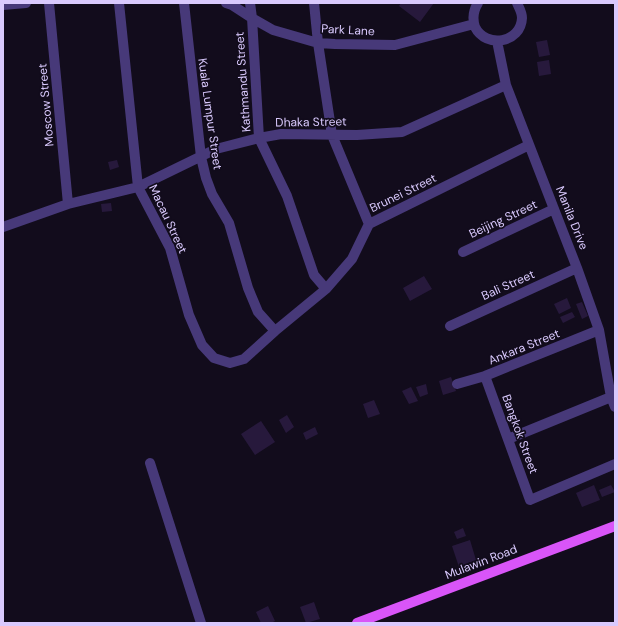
<svg xmlns="http://www.w3.org/2000/svg" width="618" height="626" viewBox="0 0 618 626" font-family="'DM Sans',sans-serif">
<rect width="100%" height="100%" fill="#120c1c"/>
<!-- building -->
<path fill="#27193c" d="M401,3H434L420,22L399,6Z
M547,40L550,55L539,57L536,42Z
M549,60L551,74L539,76L537,62Z
M117,160L119,167L110,170L108,162Z
M111,203L112,211L102,212L101,204Z
M424,276L432,289L410,301L403,288Z
M567,298L571,308L559,314L554,304Z
M582,302L588,316L582,319L576,304Z
M572,312L575,317L563,323L560,317Z
M451,377L456,391L443,395L439,381Z
M426,384L428,394L420,397L416,387Z
M411,387L418,401L409,404L402,391Z
M374,400L380,414L368,418L363,404Z
M287,415L294,427L286,433L279,420Z
M261,421L275,442L255,455L241,434Z
M315,427L318,434L306,440L303,433Z
M594,485L600,500L582,507L576,493Z
M611,485L615,492L602,497L599,490Z
M463,528L466,536L457,539L454,532Z
M470,540L476,560L459,567L452,546Z
M314,602L320,619L306,623L300,607Z
M268,606L275,621L271,623H261L256,612Z"/>
<g fill="none" stroke-linecap="round" stroke-linejoin="round">
<!-- minor -->
<path stroke="#473979" stroke-width="10" d="M49,3L68,204
M119,3L138,187L170,248L189,315L202,345L214,358L230,363L244,359L275,331L326,289L352,259L369,224L529,145
M184,3L201,157L206,178L212,194L229,223L248,288L258,312L275,331
M226,3L232,5L252,18L273,30L318,43L335,44L395,45L474,24
M250,3L252,18L259,138L287,196L314,275L326,289
M314,3L318,43L332,135L369,224
M478,3C473,11 472,18 475,27C486,49 521,43 522,18C522,12 519,8 517,3
M3,5L26,3
M497,41L506,85L554,209L577,268L599,330L611,397L615,407
M3,227L68,204L138,187L216,149L259,138L281,134L357,135L402,132L506,85
M463,252L554,209
M450,326L577,268
M485,376L530,500L615,464
M457,384L485,376L599,330
M508,439L611,397
M150,463L201,623"/>
<!-- major -->
<path stroke="#d955f8" stroke-width="10" d="M357,623L615,526"/>
</g>
<g text-anchor="middle" stroke-width="3.5" stroke-linejoin="round" paint-order="stroke">
<!-- street labels -->
<g font-size="12" fill="#d9c9fd" stroke="#120c1c">
<text transform="translate(348 30) rotate(3)" y="4">Park Lane</text>
<text transform="translate(243 82) rotate(-94)" y="4">Kathmandu Street</text>
<text transform="translate(46 105) rotate(-95)" y="4">Moscow Street</text>
<text transform="translate(210 114) rotate(82)" y="4">Kuala Lumpur Street</text>
<text transform="translate(311 122) rotate(-1)" y="4">Dhaka Street</text>
<text transform="translate(403 193) rotate(-26)" y="4">Brunei Street</text>
<text transform="translate(572 218) rotate(68)" y="4">Manila Drive</text>
<text transform="translate(168 219) rotate(65)" y="4">Macau Street</text>
<text transform="translate(503 219) rotate(-25)" y="4">Beijing Street</text>
<text transform="translate(508 285) rotate(-24)" y="4">Bali Street</text>
<text transform="translate(524 347) rotate(-22)" y="4">Ankara Street</text>
<text transform="translate(520 434) rotate(70)" y="4">Bangkok Street</text>
<text transform="translate(481 562) rotate(-21)" y="4">Mulawin Road</text>
</g>
</g>
<!-- border -->
<rect width="618" height="626" fill="none" stroke="#d9c9fd" stroke-width="8"/>
</svg>
